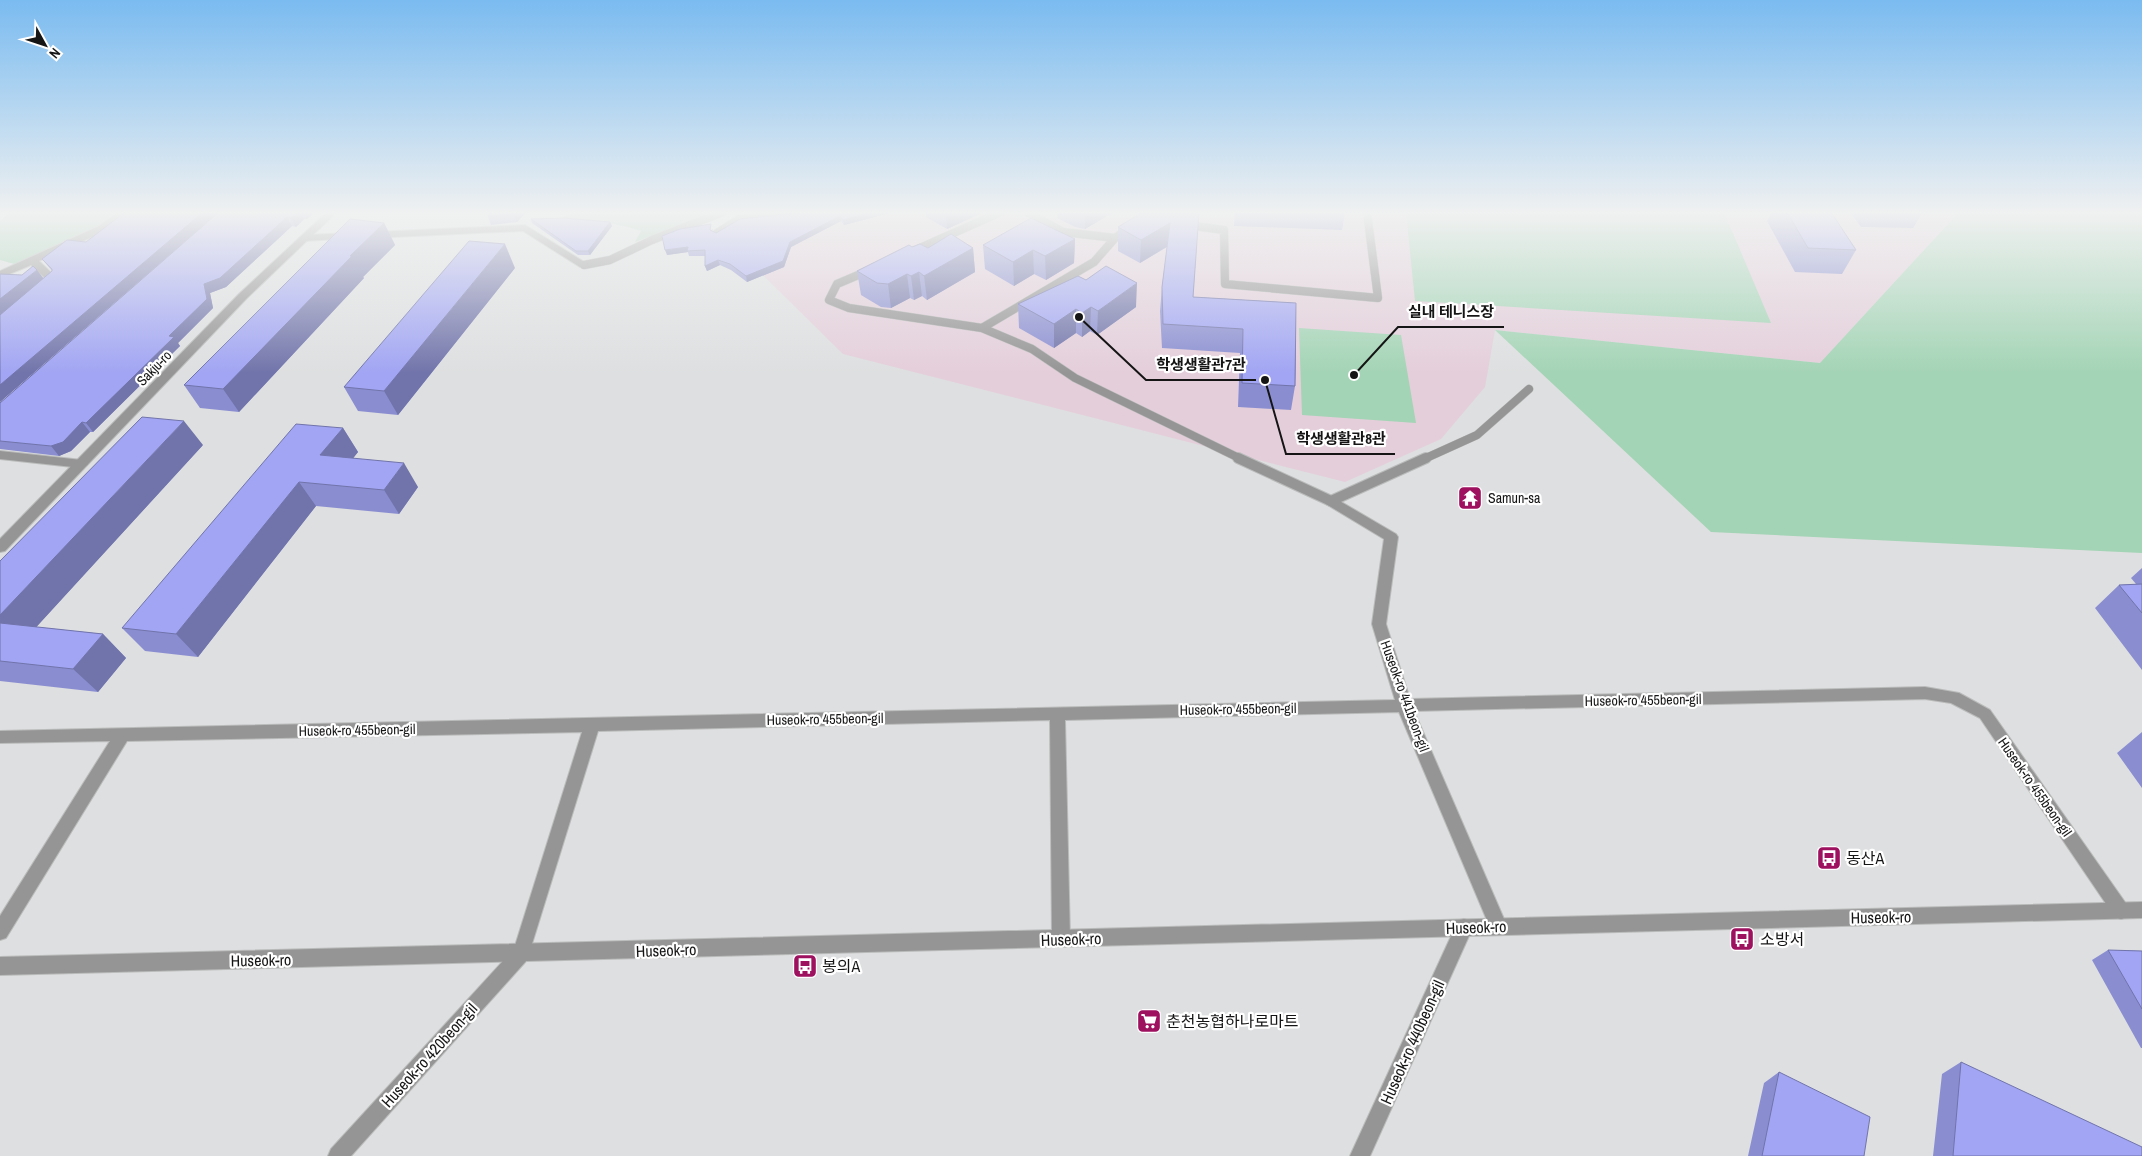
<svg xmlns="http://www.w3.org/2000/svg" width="2142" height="1156" viewBox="0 0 2142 1156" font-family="'Archivo Narrow','Noto Sans KR',sans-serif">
<rect width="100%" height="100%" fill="#dedfe0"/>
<!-- education -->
<path fill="#e4ceda" d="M772,212H1959L1820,363L1495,330L1485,387L1441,439L1345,482L843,354L723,236Z"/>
<!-- green -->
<path fill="#a3d4b5" d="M11,212H116L94,229L18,265L0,260V221Z
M575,212L604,214L716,212L635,242L641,231C614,222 584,218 556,220Z
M1406,212H1724L1771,323L1415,301Z
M1959,212H2142V553L1711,532L1495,330L1820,363Z
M1299,328L1401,335L1416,423L1302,415Z"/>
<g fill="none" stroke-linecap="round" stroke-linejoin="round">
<defs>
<path id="service-far1" d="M1027,212L1063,232L1115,238
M1187,225L1224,230L1225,284L1378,298L1367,212
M717,233L739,219L809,212
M913,251L1001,212
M584,265L610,260L652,240L723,212
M870,270L837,284L829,300L849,308L982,328L1032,349L1075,378L1241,459
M982,328L1094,262L1115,238L1129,228
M1424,459L1477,435L1529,389"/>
<path id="service" d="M1238,458L1331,501L1426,458"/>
<path id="minor" d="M118,212H129L107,230L39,261L58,279L49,287H41L40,285L46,279L31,265L0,278V271L99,226Z
M525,225L589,265L588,267H580L523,231L372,238L367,235L372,232Z
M351,233L355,234L356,236L355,238L304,241L299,238L304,235Z
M0,451L82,460L88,464L82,468L0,459Z
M1331,496L1396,534L1398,537L1386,624L1410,699L1925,687L1959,693L1990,710L2127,905L2130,911L2127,917L2121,919L2115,917L1980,718L1951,703L1925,699L1414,711L1507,926L1504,932L1498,934L1492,932L1399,712L1065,720L1070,939L1067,945L1061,947L1055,945L1052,939L1050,720L598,731L527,960L351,1156H328L331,1149L514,949L582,732L127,741L6,938L0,940V916L110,741L0,743V731L1395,700L1372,624L1384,539L1326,504L1325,501L1326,498Z
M1464,919L1470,921L1473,927L1370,1156H1350L1458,921Z"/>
<path id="tertiary" d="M327,212H337L247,298L5,551L0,552V539L239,294Z
M2142,902V918L0,975V957Z"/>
</defs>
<!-- service-far1 casing -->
<use href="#service-far1" stroke="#babbbb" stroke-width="9"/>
<!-- service casing -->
<use href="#service" stroke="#babbbb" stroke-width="12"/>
<!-- minor casing -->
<use href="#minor" stroke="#babbbb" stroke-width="2"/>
<!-- tertiary casing -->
<use href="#tertiary" stroke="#babbbb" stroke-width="2"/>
<!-- service-far1 -->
<use href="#service-far1" stroke="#969595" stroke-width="8"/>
<!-- service -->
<use href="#service" stroke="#969595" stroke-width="10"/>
<!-- minor -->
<use href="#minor" fill="#969595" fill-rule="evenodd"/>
<!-- tertiary -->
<use href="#tertiary" fill="#969595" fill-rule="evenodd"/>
</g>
<!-- wall -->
<path fill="#8a8ed1" d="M219,212H315L307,219H304L296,227L292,226L226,287L210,293L213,308L178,343L180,346L93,432H90L71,451L59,456L0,449V403Z
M219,212L0,402V315L17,301L0,315V274L44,278L52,271L42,259L86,242Z
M526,212L517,222L491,225L488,216Z
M809,212H894L844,225L841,221L791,247L784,267L747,282L731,270L720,265L707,271L705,266V256H689L688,252L667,255L713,229L712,231L716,233Z
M925,212H984L947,229L926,217Z
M1057,212H1114L1085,229L1075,227L1057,218Z
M1235,212H1345V213L1342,230L1234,226Z
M1772,212H1831L1856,250L1842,274L1795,272L1767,221Z
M1850,212H1923L1913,228L1861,227Z
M1199,213L1193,297L1296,303L1295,386L1291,410L1238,407L1240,353L1162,348L1160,311L1162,287L1167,247L1140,263L1118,251V227Z
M531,219L610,222L612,226L590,255H578L532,223Z
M384,223L395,245L363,277L364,278L239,412L200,408L184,385Z
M1075,239L1074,263L1046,280L1034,274L1014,286L985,269L983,245Z
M912,247L928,248H973L975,272L927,300L922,296L914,300L910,298L891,308L881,307L861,295L857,271Z
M515,268L398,415L358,411L344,387Z
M1018,304L1136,307L1097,335L1090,331L1082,337L1076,333L1054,348L1019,328Z
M343,428L358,452L353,458L418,487L399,514L316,506L198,657L145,651L122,628Z
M203,445L36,627L103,634L126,658L98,692L0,681V561Z
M2142,568V670L2095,608L2119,585L2136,584L2131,578Z
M2142,732V788L2117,753Z
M2108,950L2142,951V1048H2141L2092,960Z
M1961,1062L2142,1156H1933L1942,1074Z
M1779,1072L1864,1156H1748L1764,1083Z"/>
<!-- shaded-wall -->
<path fill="#7174aa" d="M203,212H219L0,402V385Z
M297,212H300L304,219L296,227L291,218Z
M302,212H315L307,219Z
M516,212H526L517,222L514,214Z
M873,212H894L844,225L843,220Z
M946,212H984L947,229Z
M1085,212H1114L1085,229Z
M840,216L841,221L791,247L784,267L747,282L746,276L790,242Z
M287,217L292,226L226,287L210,293L213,308L178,343L180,346L93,432L86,423L169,336L204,284Z
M610,222L612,226L590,255L588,251Z
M384,223L395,245L363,277L364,278L239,412L223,389L350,256Z
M1170,223L1168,246L1140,263L1141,240Z
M1075,239L1074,263L1046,280L1045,256Z
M505,244L515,268L398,415L384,391Z
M688,247V252L667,255L665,250Z
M973,248L975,272L927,300L924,276Z
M1033,250L1034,274L1014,286L1013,262Z
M718,260L720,265L707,271L705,266Z
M37,270L44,279L0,315V299Z
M919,272L922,296L914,300L911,276Z
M907,274L910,298L891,308L888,284Z
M1137,283L1136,307L1097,335L1098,311Z
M1091,307L1090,331L1082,337V313Z
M1076,309V333L1054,348V324Z
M184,421L203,445L19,646L0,628V615Z
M82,422L90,432L71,451L59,456L51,446Z
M343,428L358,452L336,480L320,455Z
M404,463L418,487L399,514L384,490Z
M299,482L316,506L198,657L176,634Z
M103,634L126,658L98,692L73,669Z"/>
<!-- building -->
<path fill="#a1a5f3" stroke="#7174aa" d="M125,212H203L0,385V315L52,271V269L42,259L67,240L86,242Z
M219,212H297L291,218L287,217L220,278L204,284L207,299L169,336L174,337L86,423L82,422L63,442L51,446L0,441V403Z
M491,212H516L514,214L488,216Z
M809,212H873L843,220L840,216L790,242L783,261L746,276L730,264L718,260L705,266V250L687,251L688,247L665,250L662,236L680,229L711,224L710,230L716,233L740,219Z
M1297,212H1345V213Z
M1787,212H1831L1856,250L1808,248Z
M1141,213H1199L1193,297L1296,303L1295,386L1242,383L1243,329L1163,324L1162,287L1170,223L1141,240L1118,227Z
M564,218L610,222L588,251H576L531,219Z
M1031,218L1075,239L1045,256L1033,250L1013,262L983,245Z
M350,219L384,223L350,256H352L223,389L184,385Z
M951,234L973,248L924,276L919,272L911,276L907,274L888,284L877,283L857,271L909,245L912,247L920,244L928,248Z
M469,241L505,244L384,391L344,387Z
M33,266L37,270L0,299V274L22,275Z
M1106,266L1137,283L1098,311L1091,307L1082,313L1076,309L1054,324L1018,304L1078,276L1086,280Z
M142,417L184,421L0,615V561Z
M296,424L343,428L320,455L404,463L384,490L299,482L176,634L122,628Z
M2142,584V613L2119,585Z
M0,623L103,634L73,669L0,661Z
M2108,950L2142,951V1009Z
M1961,1062L2142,1147V1156H1953Z
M1779,1072L1870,1117L1864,1156H1762Z"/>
<!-- sky -->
<linearGradient id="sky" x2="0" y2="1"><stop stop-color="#7abbf0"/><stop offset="0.57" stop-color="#f0f1f1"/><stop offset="1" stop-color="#f0f1f1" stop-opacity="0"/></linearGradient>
<rect width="2142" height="373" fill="url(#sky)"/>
<!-- icons -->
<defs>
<symbol id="temple-square" viewBox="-11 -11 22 22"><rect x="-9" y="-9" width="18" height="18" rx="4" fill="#9d115f" stroke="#fff"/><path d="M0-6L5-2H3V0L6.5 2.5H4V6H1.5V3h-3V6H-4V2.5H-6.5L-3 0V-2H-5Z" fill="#fff"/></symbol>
<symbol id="bus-square" viewBox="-11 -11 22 22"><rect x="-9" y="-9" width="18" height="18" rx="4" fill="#9d115f" stroke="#fff"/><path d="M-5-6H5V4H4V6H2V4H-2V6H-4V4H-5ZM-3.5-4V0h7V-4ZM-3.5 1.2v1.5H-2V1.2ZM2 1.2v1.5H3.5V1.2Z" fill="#fff"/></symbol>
<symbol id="supermarket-square" viewBox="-11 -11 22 22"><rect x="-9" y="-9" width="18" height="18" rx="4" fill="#9d115f" stroke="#fff"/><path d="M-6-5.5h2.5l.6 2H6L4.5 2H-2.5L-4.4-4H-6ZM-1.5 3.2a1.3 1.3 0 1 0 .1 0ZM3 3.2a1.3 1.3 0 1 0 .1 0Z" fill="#fff"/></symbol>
</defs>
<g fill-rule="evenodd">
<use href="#temple-square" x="1456" y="484" width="28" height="28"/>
<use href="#bus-square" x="1815" y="844" width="28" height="28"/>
<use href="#bus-square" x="1728" y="925" width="28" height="28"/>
<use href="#bus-square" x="791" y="952" width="28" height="28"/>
<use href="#supermarket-square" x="1135" y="1007" width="28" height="28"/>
</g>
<g text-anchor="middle" stroke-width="4.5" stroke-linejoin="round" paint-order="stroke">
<!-- street labels -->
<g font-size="14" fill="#151515" stroke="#fff">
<text transform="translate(154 368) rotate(-46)" y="5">Sakju-ro</text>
<text transform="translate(1405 696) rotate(70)" y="5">Huseok-ro 441beon-gil</text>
<text transform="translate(1643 700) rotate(-1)" y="5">Huseok-ro 455beon-gil</text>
<text transform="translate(1238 709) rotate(-1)" y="5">Huseok-ro 455beon-gil</text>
<text transform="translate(825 719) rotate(-1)" y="5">Huseok-ro 455beon-gil</text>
<text transform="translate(357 730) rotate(-1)" y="5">Huseok-ro 455beon-gil</text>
<text transform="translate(2035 787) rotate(55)" y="5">Huseok-ro 455beon-gil</text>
</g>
<!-- poi labels -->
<g font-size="14" fill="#151515" stroke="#fff" text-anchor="start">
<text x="1488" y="503">Samun-sa</text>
</g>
<!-- near-poi labels -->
<g font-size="16" fill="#151515" stroke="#fff" text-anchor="start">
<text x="1846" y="864">동산A</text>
<text x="1760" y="945">소방서</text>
<text x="822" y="972">봉의A</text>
<text x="1166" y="1027">춘천농협하나로마트</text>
</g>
<!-- near-street labels -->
<g font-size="16" fill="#151515" stroke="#fff">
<text transform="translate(1881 917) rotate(-1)" y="6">Huseok-ro</text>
<text transform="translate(1476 927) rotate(-2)" y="6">Huseok-ro</text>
<text transform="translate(1071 939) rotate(-2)" y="6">Huseok-ro</text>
<text transform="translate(666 950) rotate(-2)" y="6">Huseok-ro</text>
<text transform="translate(261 960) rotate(-1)" y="6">Huseok-ro</text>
<text transform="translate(1412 1042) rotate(-66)" y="6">Huseok-ro 440beon-gil</text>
<text transform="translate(429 1055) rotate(-48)" y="6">Huseok-ro 420beon-gil</text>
</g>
</g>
<!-- callouts -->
<path fill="none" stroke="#151515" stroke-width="2" d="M1354 375L1398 327H1504M1079 317L1146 380H1256M1265 380L1286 454H1395"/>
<g fill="#151515" stroke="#fff" stroke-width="2">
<circle cx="1354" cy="375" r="5"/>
<circle cx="1079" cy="317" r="5"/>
<circle cx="1265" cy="380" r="5"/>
</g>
<g font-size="15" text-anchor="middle" font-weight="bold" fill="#151515" stroke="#fff" stroke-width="4.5" stroke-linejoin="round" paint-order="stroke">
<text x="1451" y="317">실내 테니스장</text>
<text x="1201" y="370">학생생활관7관</text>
<text x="1341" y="444">학생생활관8관</text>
</g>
<!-- north arrow -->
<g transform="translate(45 45) rotate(130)" stroke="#ffffff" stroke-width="4" paint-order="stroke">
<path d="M0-4L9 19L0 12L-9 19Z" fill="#151515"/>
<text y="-8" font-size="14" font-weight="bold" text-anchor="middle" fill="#151515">N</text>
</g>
</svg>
